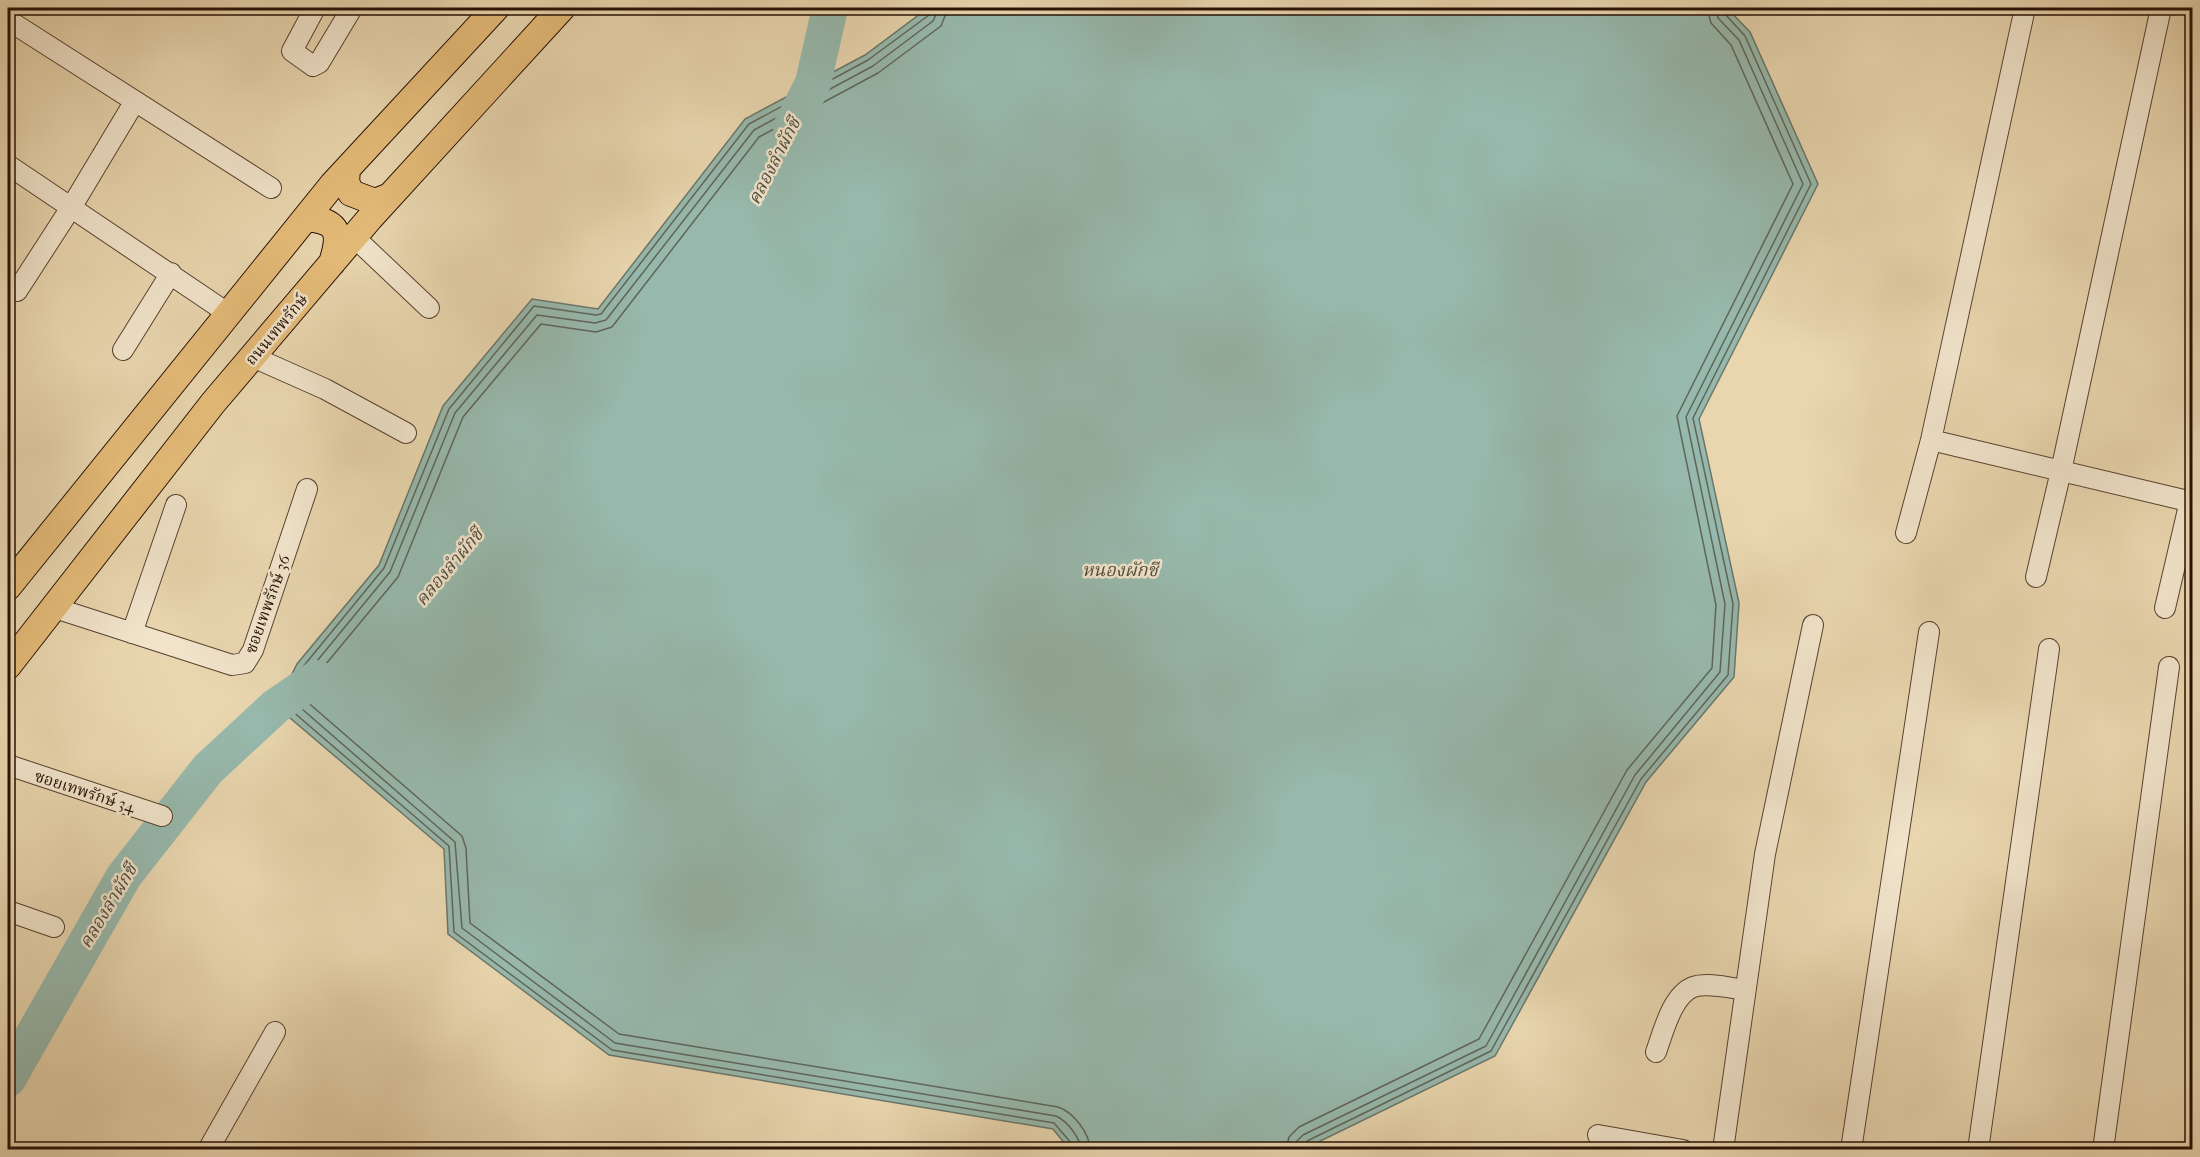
<svg xmlns="http://www.w3.org/2000/svg" width="2200" height="1157" viewBox="0 0 2200 1157" font-family="'IM FELL French Canon','Noto Serif Thai',serif">
<rect width="100%" height="100%" fill="#e9d6af"/>
<filter id="stains"><feTurbulence type="fractalNoise" baseFrequency=".00333" numOctaves="4"/><feColorMatrix values="0 0 0 0 .2 0 0 0 0 .09 0 0 0 0 .02 0 0 0 .5 -.17"/></filter>
<radialGradient id="worn" r=".72"><stop offset=".6" stop-color="#630" stop-opacity="0"/><stop offset="1" stop-color="#630" stop-opacity=".3"/></radialGradient>
<!-- water -->
<path fill="#97b9ad" stroke="#6a766a" stroke-width="1.5" d="M928,8H1727L1750,32L1818,184L1699,419L1739,603L1734,677L1646,782L1495,1056L1304,1149H1069L1053,1129L609,1055L448,934L444,849L276,706L297,664L379,565L443,406L532,299L598,309L745,119L865,55Z"/>
<g fill="none" stroke-linecap="round" stroke-linejoin="round">
<!-- shore -->
<path stroke="#5f655a" stroke-width="1.5" d="M931,8L929,15L868,60L749,124L601,314L596,315L534,306L449,409L384,568L302,668L284,704L449,846L454,932L612,1050L1054,1123L1072,1144L1074,1150
M939,8L933,21L873,66L754,130L606,320L595,323L537,315L455,413L390,572L308,672L294,702L455,842L462,928L615,1043L1056,1116C1067,1121 1080,1137 1081,1150
M948,8L941,26L878,73L759,137L612,327L596,332L541,324L463,417L398,577L316,676L305,700L462,836L466,848L470,923L619,1034L1058,1107C1073,1112 1090,1133 1090,1150
M1286,1150L1289,1137L1299,1127L1479,1039L1627,770L1712,668L1716,605L1677,416L1793,184L1731,45L1711,23L1707,8
M1295,1150L1297,1141L1303,1135L1486,1046L1635,775L1720,672L1725,604L1686,417L1803,184L1739,40L1718,18L1716,8
M1303,1150L1307,1141L1491,1051L1641,779L1728,675L1733,604L1693,418L1811,184L1745,36L1725,14L1723,8"/>
<!-- river -->
<path stroke="#97b9ad" stroke-width="36" d="M791,127L813,83L830,8
M8,1079L124,876L208,769L276,706L317,678"/>
<defs>
<path id="minor" d="M315,8L292,51L313,66L319,63L352,8
M8,20L271,188
M8,165L229,314
M354,237L429,308
M17,291L72,206L135,101
M123,350L171,273
M253,357L325,389L406,433
M1931,440L2192,502
M1906,533L1931,440L2025,8
M2036,577L2061,471L2161,8
M52,607L232,665L245,663L253,650L307,489
M2165,608L2190,501
M132,633L176,505
M8,765L162,816
M8,911L54,927
M1656,1052C1663,1033 1672,995 1693,987C1708,982 1730,988 1745,990
M1598,1135L1683,1150
M208,1150L275,1032
M1723,1150L1765,854L1813,625
M1851,1150L1929,632
M1978,1150L2049,649
M2103,1150L2169,667"/>
<path id="major" d="M347,169L346,182L351,193L375,202L390,196
M306,218C340,221 341,234 332,263
M8,587L333,184L496,8
M8,666L213,403L370,218L562,8"/>
</defs>
<!-- minor casing -->
<use href="#minor" stroke="#584230" stroke-width="22"/>
<!-- major casing -->
<use href="#major" stroke="#271106" stroke-width="28"/>
<!-- minor -->
<use href="#minor" stroke="#f1e4cb" stroke-width="20"/>
<!-- major -->
<use href="#major" stroke="#e4bb78" stroke-width="26"/>
</g>
<g text-anchor="middle" stroke-width="5" stroke-linejoin="round" paint-order="stroke">
<!-- street labels -->
<g font-size="16" fill="#271106" stroke="#f1e4cb">
<text transform="translate(276 329) rotate(-50)" y="6">ถนนเทพรักษ์</text>
<text transform="translate(267 604) rotate(-70)" y="6">ซอยเทพรักษ์ 36</text>
<text transform="translate(85 791) rotate(18)" y="6">ซอยเทพรักษ์ 34</text>
</g>
<!-- water labels -->
<g font-size="18" font-style="italic" fill="#4e4c40" stroke="#f1e4cb">
<text transform="translate(774 161) rotate(-63)" y="6">คลองลำผักชี</text>
<text transform="translate(449 567) rotate(-50)" y="6">คลองลำผักชี</text>
<text x="1120" y="576">หนองผักชี</text>
<text transform="translate(108 906) rotate(-59)" y="6">คลองลำผักชี</text>
</g>
</g>
<!-- margin -->
<rect width="2200" height="1157" fill="none" stroke="#e9d6af" stroke-width="30"/>
<rect x="9" y="9" width="2182" height="1139" fill="none" stroke="#271106" stroke-width="3"/>
<rect x="15" y="15" width="2170" height="1127" fill="none" stroke="#271106" stroke-width="1.5"/>
<rect width="100%" height="100%" filter="url(#stains)"/>
<rect width="100%" height="100%" fill="url(#worn)"/>
</svg>
